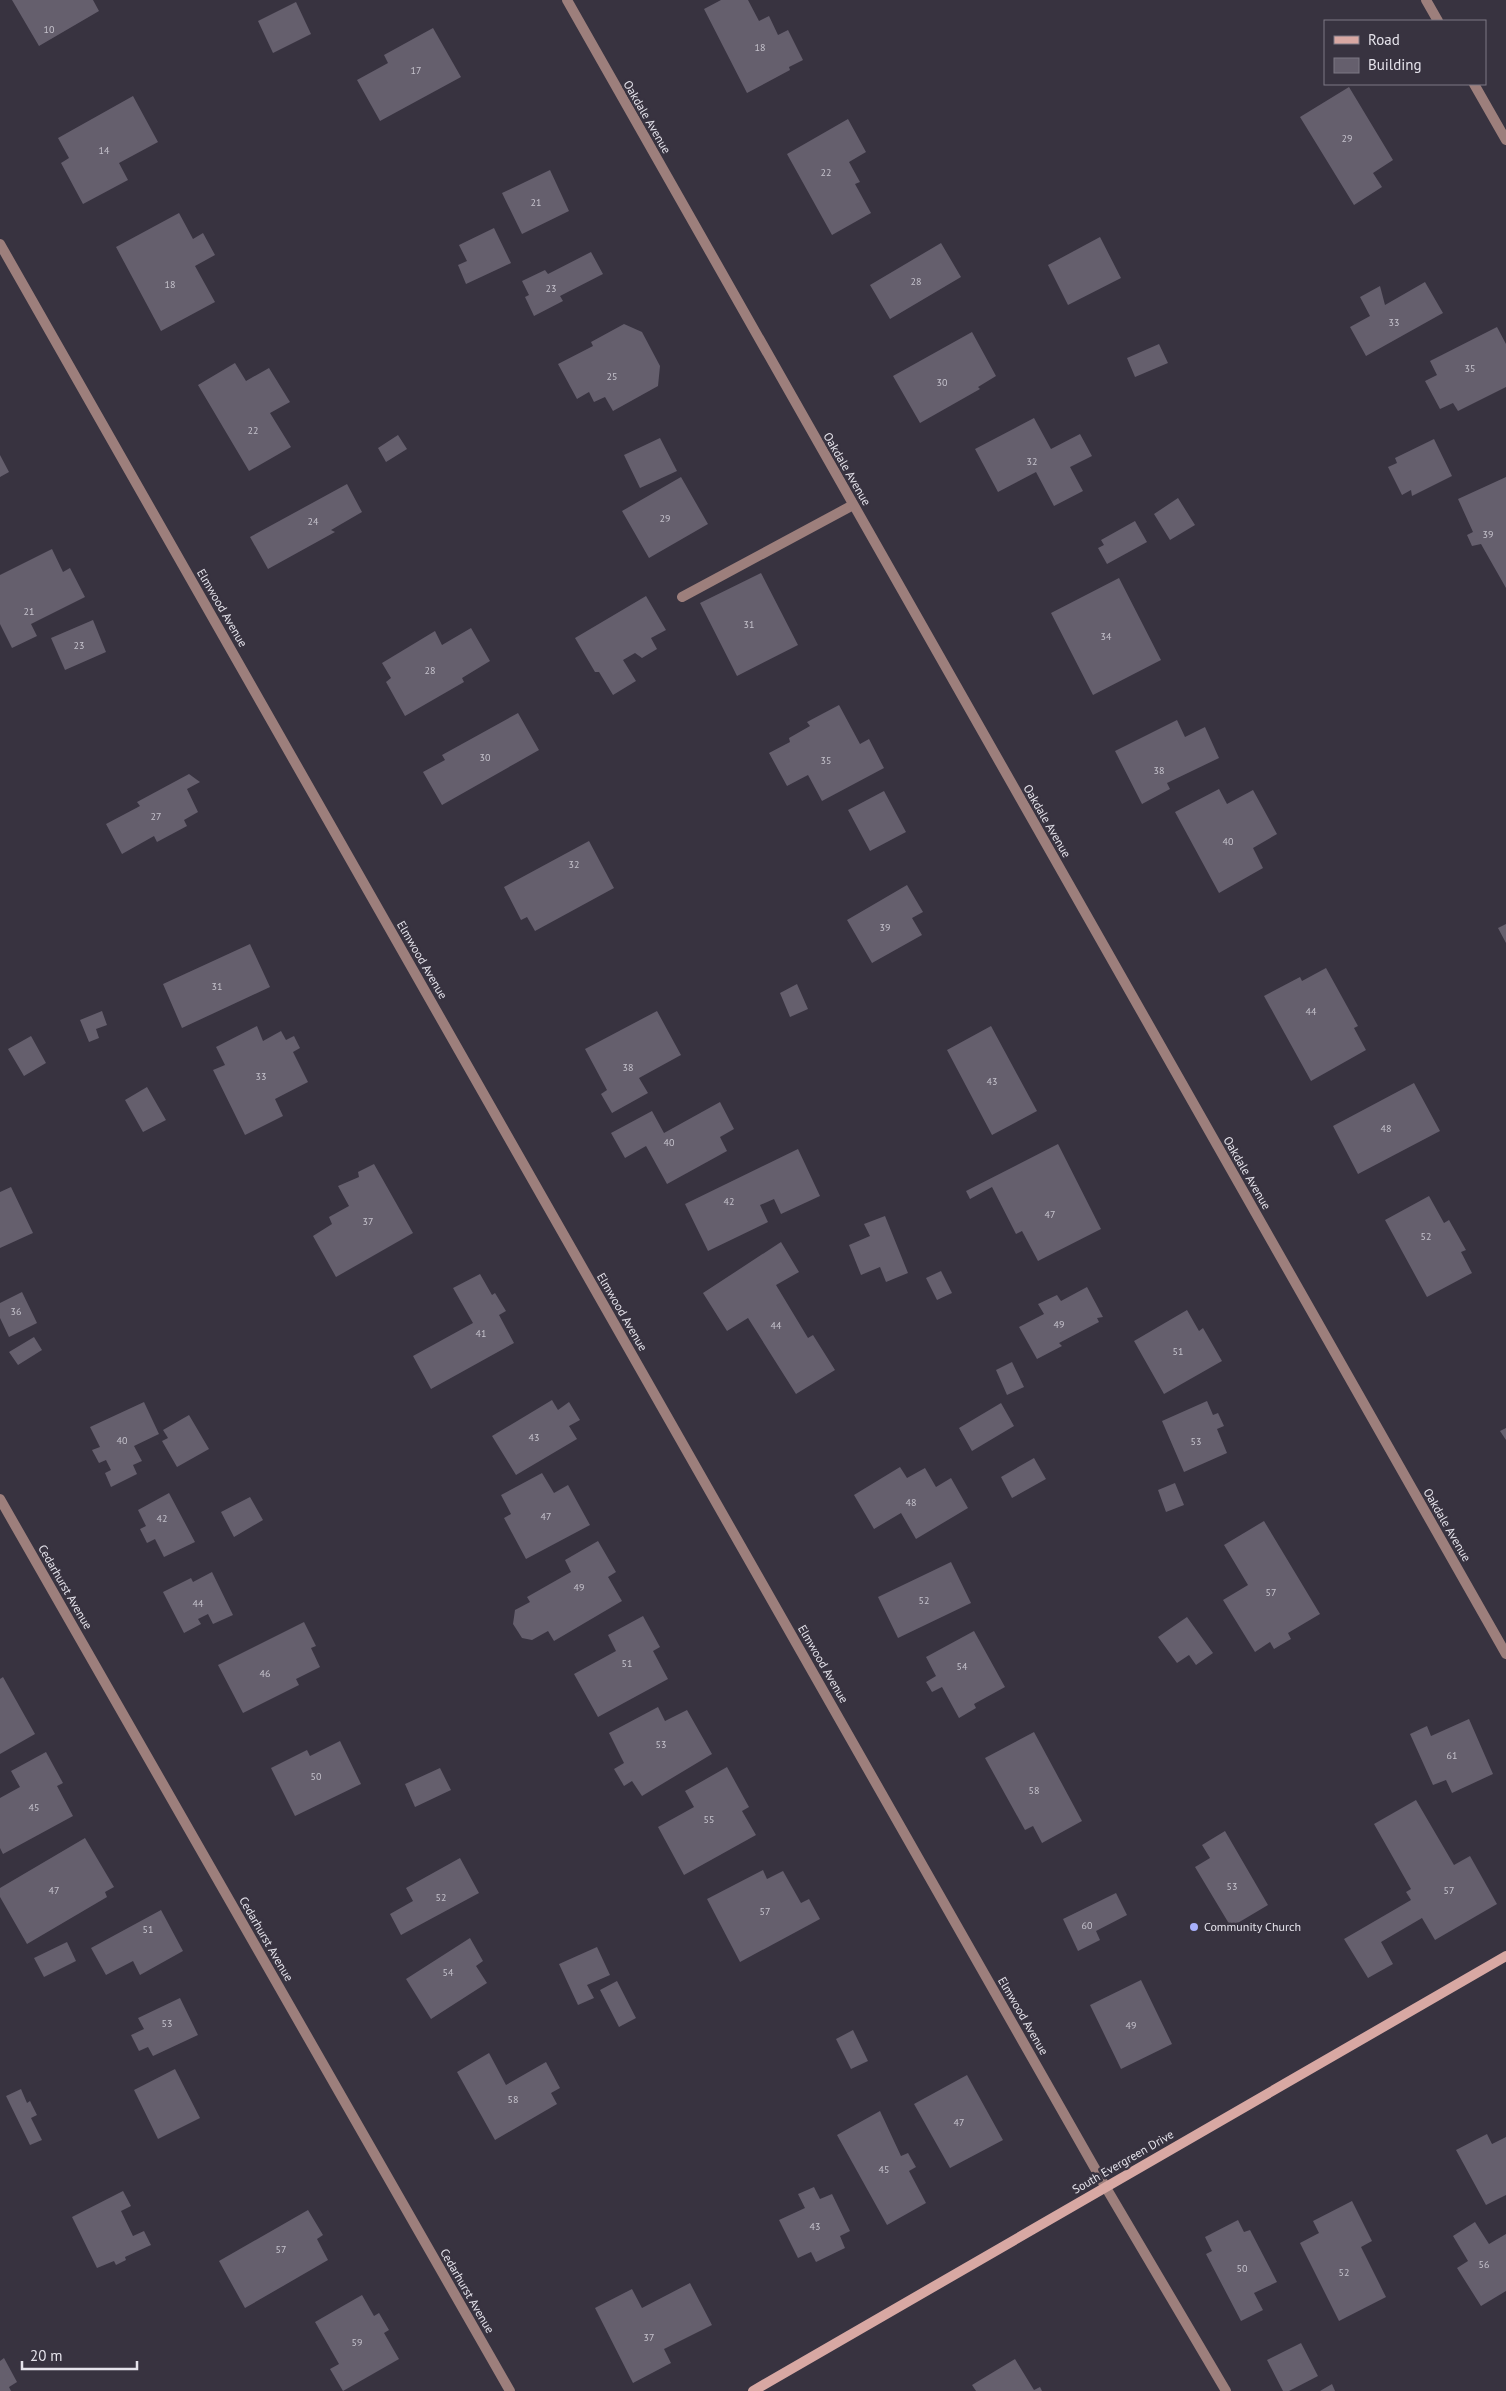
<svg xmlns="http://www.w3.org/2000/svg" width="1506" height="2391" viewBox="0 0 1506 2391" font-family="'PT Sans',sans-serif">
<rect width="100%" height="100%" fill="#383340"/>
<!-- building -->
<path fill="#655f6d" d="M12,0H93L99,11L39,46Z
M721,0H748L759,21L769,16L778,35L788,30L803,60L789,67L790,70L747,93L704,9Z
M296,2L311,34L273,53L258,21Z
M433,28L461,77L380,121L357,80L388,63L384,55Z
M1349,87L1393,160L1373,173L1382,187L1354,205L1300,117Z
M133,96L158,142L119,163L128,180L83,204L61,163L69,158L58,138Z
M848,119L866,152L849,162L860,182L855,184L871,213L832,235L787,154Z
M550,170L569,211L522,234L502,193Z
M179,213L193,239L203,233L215,255L195,266L215,302L161,331L116,247Z
M494,228L511,263L466,284L458,265L467,261L459,245Z
M1100,237L1121,278L1068,305L1048,265Z
M941,243L961,277L890,319L870,285Z
M591,252L603,274L560,296L563,301L534,316L525,297L529,295L522,281L545,270L548,274Z
M1425,282L1443,313L1366,356L1350,327L1370,316L1360,297L1380,286L1385,305Z
M624,324L642,332L660,366L658,386L613,411L605,397L594,402L589,392L577,399L558,364L593,346L591,342Z
M1497,327L1506,344V387L1458,411L1453,403L1440,409L1425,381L1437,375L1430,361Z
M972,332L996,376L978,387L980,389L920,423L893,376Z
M1159,344L1168,363L1135,377L1127,358Z
M235,363L246,381L269,368L290,402L270,413L291,447L249,471L198,385Z
M1034,418L1051,449L1080,434L1092,456L1070,467L1083,491L1054,506L1036,472L998,492L975,449Z
M398,435L407,449L386,462L378,448Z
M660,438L677,471L640,488L624,455Z
M1434,439L1452,476L1412,496L1411,490L1402,495L1388,467L1397,463L1395,458Z
M0,455L9,472L0,477Z
M681,477L708,524L649,558L622,511Z
M1506,477V588L1481,544L1472,546L1467,535L1473,532L1458,499Z
M347,484L362,512L331,530L335,532L268,569L250,537Z
M1178,498L1195,525L1170,540L1154,514Z
M1135,521L1147,542L1107,564L1098,548L1104,545L1101,540Z
M52,549L63,572L70,568L85,597L31,624L37,636L12,648L0,624V575Z
M761,573L798,645L737,676L700,603Z
M1119,578L1161,660L1093,695L1051,613Z
M646,596L666,630L651,638L657,649L642,658L635,653L623,660L636,681L613,695L599,672H595L575,638Z
M93,620L106,652L65,670L51,638Z
M471,628L490,661L462,678L464,682L405,716L386,682L391,678L382,663L435,631L442,645Z
M839,705L860,744L869,739L884,768L822,801L808,775L787,786L769,753L790,742L789,738L810,726L807,722Z
M518,713L539,750L442,805L423,772L445,760L442,755Z
M1177,720L1185,737L1205,727L1219,758L1167,783L1170,789L1142,804L1115,751Z
M189,774L200,782L187,789L198,812L184,820L187,826L157,842L154,836L122,854L106,824L140,806L137,802Z
M1219,789L1227,804L1253,790L1277,834L1253,848L1263,868L1219,893L1175,812Z
M884,791L906,832L870,851L848,810Z
M589,841L614,888L535,931L527,917L521,920L504,887Z
M907,885L923,912L912,918L922,935L872,963L847,920Z
M1506,924V943L1498,928Z
M250,944L270,987L182,1028L163,984Z
M1326,968L1358,1026L1354,1028L1366,1050L1311,1081L1264,996L1300,977L1302,981Z
M797,984L808,1009L790,1017L780,993Z
M102,1011L107,1025L96,1029L99,1038L89,1042L80,1020Z
M657,1011L681,1055L639,1078L648,1093L612,1113L601,1094L607,1090L585,1049Z
M257,1026L263,1041L281,1031L286,1040L294,1036L300,1048L293,1052L308,1082L275,1099L283,1116L245,1135L213,1070L225,1065L216,1047Z
M991,1026L1037,1111L992,1135L947,1050Z
M31,1036L46,1063L24,1076L8,1049Z
M1414,1083L1440,1131L1358,1174L1333,1126Z
M147,1087L166,1120L143,1132L125,1100Z
M720,1102L734,1129L720,1137L727,1151L667,1184L646,1146L625,1158L611,1133L652,1111L664,1133Z
M1058,1144L1101,1229L1038,1261L1022,1231L1016,1234L992,1187L970,1199L966,1191Z
M798,1149L820,1196L781,1214L774,1199L760,1205L768,1222L708,1251L685,1204Z
M374,1164L413,1233L336,1277L313,1236L332,1224L329,1217L349,1206L338,1186L359,1177L358,1172Z
M11,1187L33,1233L0,1248V1192Z
M1429,1196L1444,1223L1449,1220L1466,1250L1461,1252L1472,1273L1427,1297L1385,1220Z
M885,1216L908,1273L886,1282L880,1267L861,1275L849,1245L870,1236L864,1224Z
M781,1242L799,1272L776,1285L808,1338L813,1335L835,1370L796,1394L748,1318L727,1331L703,1293Z
M941,1271L952,1293L937,1300L926,1278Z
M480,1274L492,1295L495,1293L506,1311L499,1315L514,1343L431,1389L413,1356L473,1323L453,1288Z
M1087,1287L1103,1317L1097,1318L1099,1322L1059,1343L1062,1346L1037,1359L1019,1327L1044,1314L1038,1304L1057,1295L1061,1301Z
M22,1292L37,1323L9,1337L0,1318V1303Z
M1187,1310L1199,1331L1203,1328L1222,1361L1164,1394L1134,1341Z
M34,1337L42,1350L18,1365L9,1352Z
M1012,1362L1024,1387L1007,1395L996,1370Z
M552,1400L558,1410L569,1402L580,1420L569,1426L577,1439L516,1475L492,1436Z
M1207,1401L1213,1415L1218,1413L1224,1426L1217,1429L1227,1453L1184,1472L1162,1421Z
M144,1402L159,1434L134,1446L142,1461L133,1465L137,1474L111,1487L105,1473L111,1470L106,1460L99,1463L92,1450L100,1447L90,1427Z
M1001,1403L1014,1426L972,1451L959,1428Z
M189,1415L209,1449L177,1467L162,1441L168,1438L163,1430Z
M1506,1428V1440L1500,1431Z
M1034,1458L1046,1479L1012,1498L1001,1477Z
M900,1467L907,1478L925,1468L936,1487L951,1478L968,1508L916,1539L901,1513L874,1529L854,1495Z
M542,1473L554,1493L568,1485L590,1525L526,1559L504,1518L511,1514L501,1495Z
M1175,1483L1184,1505L1166,1512L1158,1490Z
M169,1493L195,1542L164,1557L155,1539L147,1543L140,1529L146,1526L138,1510Z
M250,1497L263,1520L234,1537L221,1512Z
M1264,1521L1320,1614L1288,1633L1291,1639L1274,1649L1270,1642L1255,1652L1223,1600L1248,1585L1224,1545Z
M598,1541L616,1572L608,1577L622,1601L554,1641L548,1631L532,1640L522,1638L513,1624L515,1610L530,1602L527,1597L571,1572L565,1560Z
M951,1562L971,1603L898,1638L878,1597Z
M212,1572L233,1615L213,1624L208,1614L198,1619L201,1624L184,1633L163,1592L191,1578L193,1582Z
M643,1616L660,1647L653,1651L668,1679L598,1717L574,1674L616,1651L608,1635Z
M1187,1617L1213,1653L1196,1665L1189,1655L1177,1663L1158,1637Z
M304,1622L316,1646L311,1648L320,1667L296,1679L299,1685L243,1713L218,1665Z
M974,1631L1005,1687L974,1704L976,1708L959,1718L942,1687L932,1692L926,1682L936,1676L926,1657Z
M3,1677L35,1734L0,1754V1679Z
M658,1707L665,1721L687,1710L712,1754L642,1796L632,1781L624,1786L614,1769L624,1763L609,1733Z
M1469,1719L1493,1774L1452,1793L1446,1780L1433,1785L1410,1734L1427,1726L1431,1736Z
M1034,1732L1082,1821L1042,1843L1033,1826L1025,1830L985,1758Z
M340,1741L361,1784L295,1816L271,1768L307,1750L310,1756Z
M46,1752L63,1783L57,1786L73,1816L3,1854L0,1848V1798L20,1787L11,1771Z
M727,1767L749,1807L742,1811L756,1835L684,1875L658,1827L694,1807L685,1791Z
M440,1768L451,1790L415,1807L405,1784Z
M1416,1800L1454,1865L1470,1856L1497,1904L1435,1940L1422,1918L1381,1942L1393,1964L1368,1978L1344,1939L1411,1900L1406,1892L1411,1889L1374,1824Z
M1225,1831L1268,1905L1231,1927L1195,1867L1210,1858L1202,1845Z
M85,1838L114,1887L105,1892L107,1897L27,1944L0,1897V1888Z
M460,1858L479,1893L401,1935L390,1914L413,1901L406,1888Z
M763,1870L767,1879L783,1871L801,1903L809,1899L820,1919L740,1962L707,1899Z
M1116,1893L1127,1915L1096,1931L1100,1940L1078,1951L1063,1919Z
M161,1910L183,1951L140,1975L133,1961L106,1975L91,1948Z
M470,1938L483,1961L476,1966L487,1983L431,2019L406,1979Z
M67,1942L76,1961L44,1977L34,1958Z
M597,1947L610,1975L587,1985L594,1998L578,2005L559,1964Z
M1141,1980L1172,2044L1121,2069L1090,2005Z
M617,1981L636,2018L619,2027L600,1990Z
M180,1998L198,2035L153,2056L148,2047L139,2051L131,2035L144,2029L138,2018Z
M853,2030L868,2061L851,2069L836,2039Z
M489,2053L506,2085L546,2062L560,2088L551,2093L557,2104L495,2140L457,2072Z
M175,2069L200,2118L158,2139L134,2090Z
M967,2075L1003,2140L950,2168L914,2104Z
M21,2089L27,2103L30,2101L37,2115L31,2118L42,2140L30,2145L6,2096Z
M880,2111L901,2156L908,2153L916,2167L909,2171L926,2203L887,2225L837,2135Z
M1487,2134L1492,2144L1506,2137V2195L1486,2205L1456,2150Z
M814,2187L820,2199L832,2194L850,2231L840,2236L845,2248L816,2262L811,2252L798,2258L779,2220L805,2208L798,2194Z
M123,2191L131,2206L121,2211L133,2236L144,2231L151,2245L125,2257L126,2260L116,2265L114,2261L97,2268L72,2217Z
M1352,2201L1372,2241L1361,2247L1386,2297L1339,2321L1300,2243L1319,2233L1313,2221Z
M308,2210L323,2235L317,2239L328,2260L245,2308L219,2261Z
M1238,2220L1244,2232L1250,2230L1277,2282L1254,2293L1263,2310L1241,2321L1206,2254L1212,2251L1205,2237Z
M1475,2222L1489,2244L1506,2234V2291L1481,2306L1457,2268L1468,2261L1453,2236Z
M690,2283L712,2325L664,2349L671,2363L633,2383L595,2308L632,2289L642,2308Z
M362,2295L374,2316L379,2313L389,2330L384,2333L399,2359L343,2391L330,2369L339,2364L315,2322Z
M1301,2343L1318,2376L1289,2391H1283L1267,2360Z
M4,2358L17,2382L9,2387L11,2391H0V2361Z
M1015,2359L1034,2390L1040,2387L1042,2391H976L972,2385Z
M1332,2384L1335,2391H1320Z"/>
<g fill="none" stroke-linecap="round" stroke-linejoin="round">
<!-- lane -->
<path stroke="#9d7f7c" stroke-width="10" d="M682,597L853,505"/>
<!-- street -->
<path stroke="#9d7f7c" stroke-width="10" d="M567,0L1506,1654
M1426,0L1438,21
M1474,84L1506,140
M0,244L1105,2186L1226,2391
M0,1499L510,2391"/>
<!-- secondary -->
<path stroke="#d8a8a3" stroke-width="10" d="M753,2391L1506,1956"/>
</g>
<!-- markers -->
<circle fill="#a8b0fc" stroke="#383340" stroke-width="2" cx="1194" cy="1927" r="5"/>
<g text-anchor="middle" stroke-width="5" stroke-linejoin="round" paint-order="stroke">
<!-- number labels -->
<g font-size="10" fill="#c5c2cc">
<text x="49" y="33">10</text>
<text x="760" y="51">18</text>
<text x="416" y="74">17</text>
<text x="1347" y="142">29</text>
<text x="104" y="154">14</text>
<text x="826" y="176">22</text>
<text x="536" y="206">21</text>
<text x="916" y="285">28</text>
<text x="170" y="288">18</text>
<text x="551" y="292">23</text>
<text x="1394" y="326">33</text>
<text x="1470" y="372">35</text>
<text x="612" y="380">25</text>
<text x="942" y="386">30</text>
<text x="253" y="434">22</text>
<text x="1032" y="465">32</text>
<text x="665" y="522">29</text>
<text x="313" y="525">24</text>
<text x="1488" y="538">39</text>
<text x="29" y="615">21</text>
<text x="749" y="628">31</text>
<text x="1106" y="640">34</text>
<text x="79" y="649">23</text>
<text x="430" y="674">28</text>
<text x="485" y="761">30</text>
<text x="826" y="764">35</text>
<text x="1159" y="774">38</text>
<text x="156" y="820">27</text>
<text x="1228" y="845">40</text>
<text x="574" y="868">32</text>
<text x="885" y="931">39</text>
<text x="217" y="990">31</text>
<text x="1311" y="1015">44</text>
<text x="628" y="1071">38</text>
<text x="261" y="1080">33</text>
<text x="992" y="1085">43</text>
<text x="1386" y="1132">48</text>
<text x="669" y="1146">40</text>
<text x="729" y="1205">42</text>
<text x="1050" y="1218">47</text>
<text x="368" y="1225">37</text>
<text x="1426" y="1240">52</text>
<text x="16" y="1315">36</text>
<text x="1059" y="1328">49</text>
<text x="776" y="1329">44</text>
<text x="481" y="1337">41</text>
<text x="1178" y="1355">51</text>
<text x="534" y="1441">43</text>
<text x="122" y="1444">40</text>
<text x="1196" y="1445">53</text>
<text x="911" y="1506">48</text>
<text x="546" y="1520">47</text>
<text x="162" y="1522">42</text>
<text x="579" y="1591">49</text>
<text x="1271" y="1596">57</text>
<text x="924" y="1604">52</text>
<text x="198" y="1607">44</text>
<text x="627" y="1667">51</text>
<text x="962" y="1670">54</text>
<text x="265" y="1677">46</text>
<text x="661" y="1748">53</text>
<text x="1452" y="1759">61</text>
<text x="316" y="1780">50</text>
<text x="1034" y="1794">58</text>
<text x="34" y="1811">45</text>
<text x="709" y="1823">55</text>
<text x="1232" y="1890">53</text>
<text x="54" y="1894">47</text>
<text x="1449" y="1894">57</text>
<text x="441" y="1901">52</text>
<text x="765" y="1915">57</text>
<text x="1087" y="1929">60</text>
<text x="148" y="1933">51</text>
<text x="448" y="1976">54</text>
<text x="167" y="2027">53</text>
<text x="1131" y="2029">49</text>
<text x="513" y="2103">58</text>
<text x="959" y="2126">47</text>
<text x="884" y="2173">45</text>
<text x="815" y="2230">43</text>
<text x="281" y="2253">57</text>
<text x="1484" y="2268">56</text>
<text x="1242" y="2272">50</text>
<text x="1344" y="2276">52</text>
<text x="649" y="2341">37</text>
<text x="357" y="2346">59</text>
</g>
<!-- street labels -->
<g font-size="12" fill="#e5e3eb" stroke="#383340">
<text transform="translate(647 117) rotate(60)" y="4">Oakdale Avenue</text>
<text transform="translate(847 469) rotate(60)" y="4">Oakdale Avenue</text>
<text transform="translate(222 608) rotate(60)" y="4">Elmwood Avenue</text>
<text transform="translate(1047 821) rotate(60)" y="4">Oakdale Avenue</text>
<text transform="translate(422 960) rotate(60)" y="4">Elmwood Avenue</text>
<text transform="translate(1247 1173) rotate(60)" y="4">Oakdale Avenue</text>
<text transform="translate(622 1312) rotate(60)" y="4">Elmwood Avenue</text>
<text transform="translate(1447 1525) rotate(60)" y="4">Oakdale Avenue</text>
<text transform="translate(65 1587) rotate(60)" y="4">Cedarhurst Avenue</text>
<text transform="translate(823 1664) rotate(60)" y="4">Elmwood Avenue</text>
<text transform="translate(266 1939) rotate(60)" y="4">Cedarhurst Avenue</text>
<text transform="translate(1023 2016) rotate(60)" y="4">Elmwood Avenue</text>
<text transform="translate(1123 2162) rotate(-30)" y="4">South Evergreen Drive</text>
<text transform="translate(467 2291) rotate(60)" y="4">Cedarhurst Avenue</text>
</g>
<!-- poi labels -->
<g font-size="12" fill="#e5e3eb" stroke="#383340" text-anchor="start">
<text x="1204" y="1931">Community Church</text>
</g>
</g>
<!-- legend -->
<rect x="1324" y="20" width="162" height="65" fill="#383340" stroke="#7d7984"/>
<rect x="1334" y="36" width="25" height="8" fill="#d8a8a3" stroke="#7d7984"/>
<text x="1368" y="45" font-size="15" fill="#e5e3eb">Road</text>
<rect x="1334" y="58" width="25" height="15" fill="#655f6d" stroke="#7d7984"/>
<text x="1368" y="70" font-size="15" fill="#e5e3eb">Building</text>
<!-- scale -->
<path d="M22 2361v8h115v-8" fill="none" stroke="#e5e3eb" stroke-width="2.5"/>
<text x="30" y="2361" font-size="15" fill="#e5e3eb" stroke="#383340" stroke-width="4" paint-order="stroke">20 m</text>
</svg>
